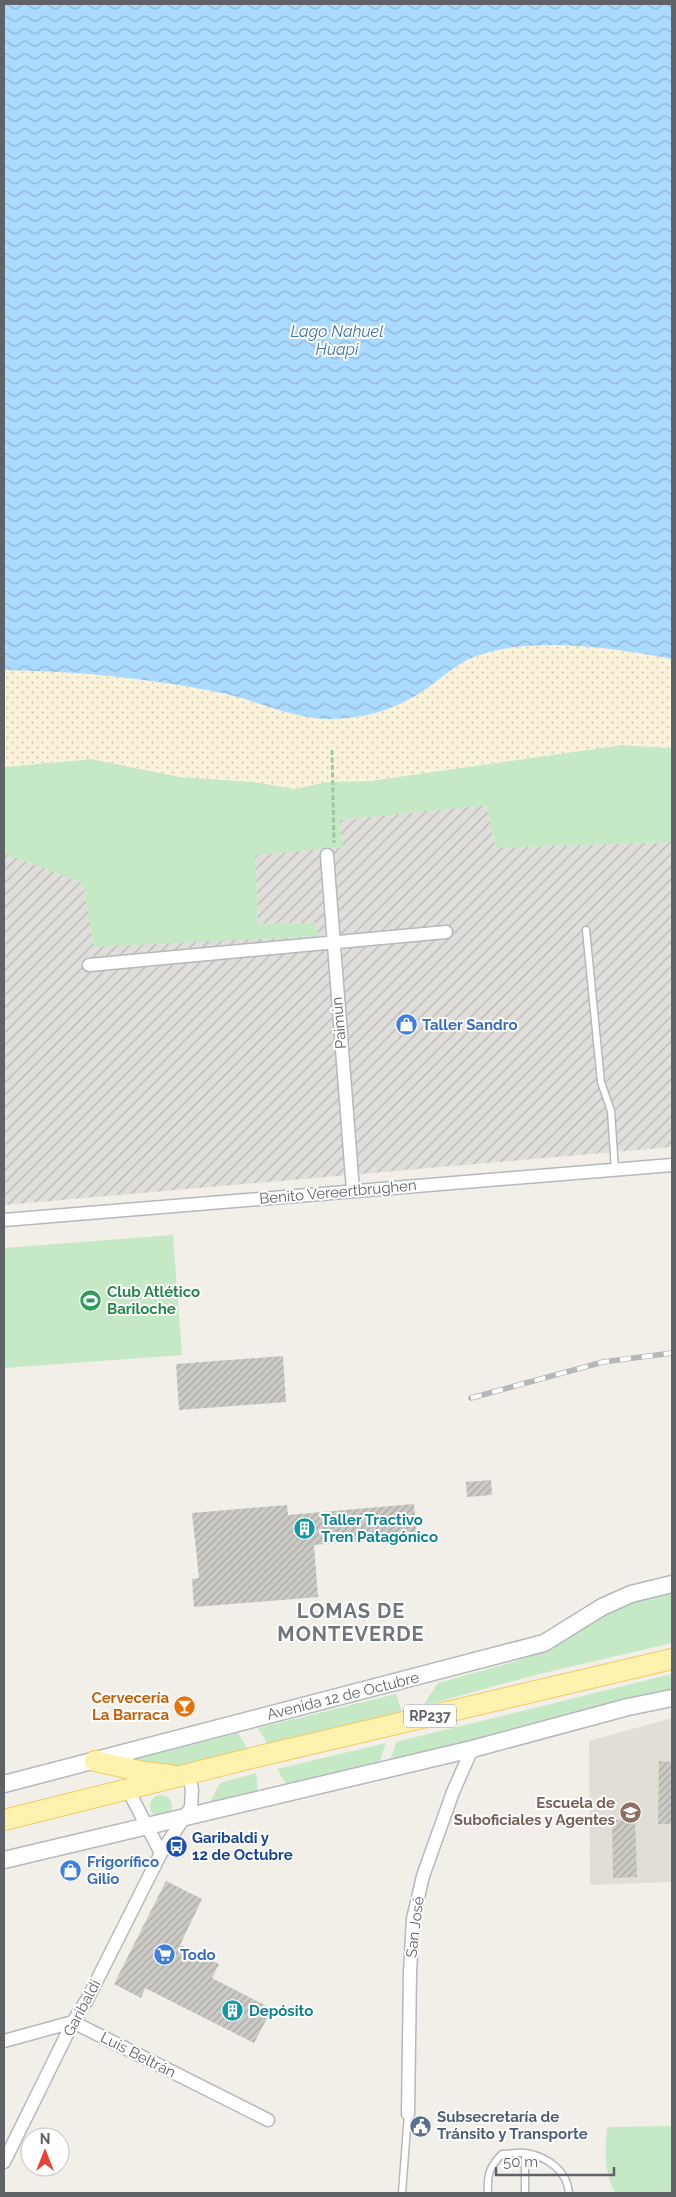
<svg xmlns="http://www.w3.org/2000/svg" width="676" height="2197" viewBox="0 0 676 2197" font-family="Raleway,sans-serif">
<defs>
<pattern id="industrial-furrows" width="10" height="10" patternUnits="userSpaceOnUse" patternTransform="scale(1.25)"><rect width="10" height="10" fill="#e0deda"/><path d="M-1 1l2-2M0 10L10 0M9 11l2-2" fill="none" stroke="#b9b8b5"/></pattern>
<pattern id="sand-dots" width="8" height="8" patternUnits="userSpaceOnUse" patternTransform="scale(1.25)"><rect width="8" height="8" fill="#fbf3d9"/><path d="M2 2h.1M6 6h.1" fill="none" stroke="#cec8b4" stroke-width="1.8" stroke-linecap="round"/></pattern>
<pattern id="water-waves" width="16" height="10" patternUnits="userSpaceOnUse" patternTransform="scale(1.25)"><rect width="16" height="10" fill="#aadaff"/><path d="M0 5q4-4 8 0t8 0" fill="none" stroke="#8eb4d2"/></pattern>
<pattern id="building-hatch" width="6" height="6" patternUnits="userSpaceOnUse" patternTransform="scale(1.25)"><rect width="6" height="6" fill="#cccac5"/><path d="M-1 1l2-2M0 6l6-6M5 7l2-2" fill="none" stroke="#a9a8a4"/></pattern>
</defs>
<rect width="100%" height="100%" fill="#f1efe8"/>
<!-- industrial -->
<path fill="url(#industrial-furrows)" d="M486,805L496,848L672,842V1147L4,1205V853L83,883L94,946L318,936L316,923L258,924L255,855L342,847L339,820Z"/>
<!-- education -->
<path fill="#e1ded6" d="M672,1718V1882L590,1885L589,1741Z"/>
<!-- green -->
<path fill="#c5e8c5" d="M622,745L672,748V842L496,848L486,805L339,820L343,847L255,855L258,924L316,923L318,936L94,947L83,883L4,853V767L92,759L180,777L255,782L295,789L326,782L369,781Z
M173,1235L182,1355L4,1368V1248Z
M672,1589V1643L531,1676L423,1706L438,1683L517,1661L541,1651L623,1603Z
M672,1674V1690L504,1735L462,1742L390,1761L396,1742Z
M396,1694L402,1712L268,1745L258,1728Z
M238,1733L249,1751L169,1768L125,1762Z
M386,1743L379,1763L286,1784L277,1769Z
M256,1773L258,1792L210,1803L220,1783Z
M150 1806a11 11 0 1 1 22 0a11 11 0 1 1-22 0Z
M672,2126V2193H615C604,2171 605,2151 607,2127Z"/>
<!-- sand -->
<path fill="url(#sand-dots)" d="M574,645L629,651L672,659V748L622,745L369,781L326,782L295,789L255,782L180,777L92,759L4,767V670C76,671 150,678 221,693C267,702 310,724 358,717C391,713 415,696 442,677C452,670 462,662 473,657C504,644 542,646 574,645Z"/>
<!-- water -->
<path fill="url(#water-waves)" d="M4,4H672V659C616,648 528,635 474,657C458,663 444,676 430,686C400,708 369,718 332,719C296,720 256,700 222,693C151,678 76,671 4,670Z"/>
<!-- building -->
<path fill="url(#building-hatch)" d="M283,1356L286,1402L179,1410L176,1364Z
M491,1480L492,1495L467,1497L466,1482Z
M414,1504L417,1536L314,1545L318,1597L194,1607L192,1579L199,1578L192,1513L287,1505L288,1515Z
M659,1761L672,1762V1824H658Z
M612,1820H635L637,1877L613,1878Z
M166,1881L202,1899L180,1945L219,1964L212,1978L272,2009L254,2043L145,1988L141,1998L114,1984Z"/>
<g fill="none" stroke-linecap="round" stroke-linejoin="round">
<defs>
<path id="service" d="M586,930L601,1082L611,1111L615,1170
M402,2193L408,2114
M488,2193C487,2176 489,2167 502,2154C509,2154 518,2152 526,2153C547,2157 567,2170 569,2193
M525,2193V2153"/>
<path id="minor" d="M327,855L353,1191
M89,965L446,932
M4,1220L672,1165
M128,1790L161,1853
M4,2041L73,2022L268,2120
M408,2114L410,1972L413,1919L423,1876L453,1792L472,1749
M4,2162L73,2022L88,1998L161,1853L191,1807L192,1790L189,1775"/>
<path id="tertiary" d="M4,1784L544,1643L602,1607L631,1594L672,1584
M4,1860L472,1749L628,1707L672,1698"/>
<path id="primary" d="M95,1761L144,1772L171,1775
M4,1820L260,1756L672,1659"/>
</defs>
<!-- service casing -->
<use href="#service" stroke="#b5b8bc" stroke-width="9"/>
<!-- minor casing -->
<use href="#minor" stroke="#b5b8bc" stroke-width="15"/>
<!-- tertiary casing -->
<use href="#tertiary" stroke="#b5b8bc" stroke-width="19"/>
<!-- primary casing -->
<use href="#primary" stroke="#f2c960" stroke-width="22"/>
<!-- path -->
<path stroke="#9cc7a9" stroke-width="3" stroke-dasharray="5 2.5" stroke-linecap="butt" d="M332,750L334,843"/>
<!-- service -->
<use href="#service" stroke="#fff" stroke-width="6"/>
<!-- minor -->
<use href="#minor" stroke="#fff" stroke-width="12"/>
<!-- tertiary -->
<use href="#tertiary" stroke="#fff" stroke-width="16"/>
<!-- primary -->
<use href="#primary" stroke="#fff2af" stroke-width="20"/>
<defs>
<path id="rail" d="M471,1398L603,1362L672,1353"/>
</defs>
<!-- rail casing -->
<use href="#rail" stroke="#b6b7b8" stroke-width="5.5"/>
<!-- rail -->
<use href="#rail" stroke="#fff" stroke-width="4" stroke-dasharray="11" stroke-linecap="butt"/>
</g>
<!-- icons -->
<defs>
<symbol id="shop-disc" viewBox="-11 -11 22 22"><circle r="9.5" fill="#3f7fe0" stroke="#fff"/><path d="M-5-2.5h2.3a2.7 3.5 0 0 1 5.4 0H5L5.5 6h-11ZM-1.5-2.5h3a1.5 2.3 0 0 0-3 0Z" fill="#fff"/></symbol>
<symbol id="stadium-disc" viewBox="-11 -11 22 22"><circle r="9.5" fill="#2e9e5b" stroke="#fff"/><path d="M0-5a6.5 5 0 1 0 0 10a6.5 5 0 1 0 0-10ZM-3.5-1.8h7v3.6h-7Z" fill="#fff"/></symbol>
<symbol id="building-disc" viewBox="-11 -11 22 22"><circle r="9.5" fill="#0f9aa8" stroke="#fff"/><path d="M-4-6H4V6H1V3H-1V6H-4ZM-2.5-4.3h1.7v1.8h-1.7ZM.8-4.3h1.7v1.8H.8ZM-2.5-1h1.7V.8h-1.7ZM.8-1h1.7V.8H.8Z" fill="#fff"/></symbol>
<symbol id="bar-disc" viewBox="-11 -11 22 22"><circle r="9.5" fill="#e8710a" stroke="#fff"/><path d="M-6-5H6L.8 .8V4.5H3.5V6h-7V4.5H-.8V.8Z" fill="#fff"/></symbol>
<symbol id="university-disc" viewBox="-11 -11 22 22"><circle r="9.5" fill="#8d6e63" stroke="#fff"/><path d="M0-5L7-2L0 1L-7-2ZM-4 1L0 2.5L4 1V4Q0 6-4 4Z" fill="#fff"/></symbol>
<symbol id="bus-disc" viewBox="-11 -11 22 22"><circle r="9.5" fill="#1a4fb4" stroke="#fff"/><path d="M-5-6H5V4H4V6H2V4H-2V6H-4V4H-5ZM-3.5-4V0h7V-4ZM-3.5 1.2v1.5H-2V1.2ZM2 1.2v1.5H3.5V1.2Z" fill="#fff"/></symbol>
<symbol id="supermarket-disc" viewBox="-11 -11 22 22"><circle r="9.5" fill="#3f7fe0" stroke="#fff"/><path d="M-6-5.5h2.5l.6 2H6L4.5 2H-2.5L-4.4-4H-6ZM-1.5 3.2a1.3 1.3 0 1 0 .1 0ZM3 3.2a1.3 1.3 0 1 0 .1 0Z" fill="#fff"/></symbol>
<symbol id="civic-disc" viewBox="-11 -11 22 22"><circle r="9.5" fill="#5c6f8a" stroke="#fff"/><path d="M-.6-6.5H3V-4.5H.6V-3L4-1V1h2V6H-6V1h2V-1L-.6-3ZM-1.2 2.5V6h2.4V2.5Z" fill="#fff"/></symbol>
</defs>
<g fill-rule="evenodd">
<use href="#shop-disc" x="394" y="1012" width="25" height="25"/>
<use href="#stadium-disc" x="78" y="1288" width="25" height="25"/>
<use href="#building-disc" x="292" y="1516" width="25" height="25"/>
<use href="#bar-disc" x="172" y="1694" width="25" height="25"/>
<use href="#university-disc" x="618" y="1800" width="25" height="25"/>
<use href="#bus-disc" x="164" y="1834" width="25" height="25"/>
<use href="#shop-disc" x="58" y="1858" width="25" height="25"/>
<use href="#supermarket-disc" x="152" y="1942" width="25" height="25"/>
<use href="#building-disc" x="220" y="1998" width="25" height="25"/>
<use href="#civic-disc" x="408" y="2114" width="25" height="25"/>
</g>
<g text-anchor="middle" stroke-width="4" stroke-linejoin="round" paint-order="stroke">
<!-- shield labels -->
<rect fill="#fff" stroke="#8f9295" stroke-width="1" x="404" y="1704.5" width="52" height="23" rx="4"/>
<g font-size="14" font-weight="bold" fill="#5f6368">
<text x="430" y="1721">RP237</text>
</g>
<!-- street labels -->
<g font-size="15" fill="#5f6368" stroke="#fff">
<text transform="translate(339 1023) rotate(-95)" y="5">Paimún</text>
<text transform="translate(338 1192) rotate(-5)" y="5">Benito Vereertbrughen</text>
<text transform="translate(343 1696) rotate(-14)" y="5">Avenida 12 de Octubre</text>
<text transform="translate(415 1927) rotate(-83)" y="5">San José</text>
<text transform="translate(82 2008) rotate(-62)" y="5">Garibaldi</text>
<text transform="translate(138 2055) rotate(27)" y="5">Luis Beltrán</text>
</g>
<!-- shop labels -->
<g font-size="15" font-weight="bold" fill="#366cbe" stroke="#fff" text-anchor="start">
<text x="422" y="1030">Taller Sandro</text>
<text x="87" y="1867">Frigorífico<tspan x="87" dy="17">Gilio</tspan></text>
<text x="180" y="1960">Todo</text>
</g>
<!-- leisure labels -->
<g font-size="15" font-weight="bold" fill="#27864d" stroke="#fff" text-anchor="start">
<text x="107" y="1297">Club Atlético<tspan x="107" dy="17">Bariloche</tspan></text>
</g>
<!-- culture labels -->
<g font-size="15" font-weight="bold" fill="#0d838f" stroke="#fff" text-anchor="start">
<text x="321" y="1525">Taller Tractivo<tspan x="321" dy="17">Tren Patagónico</tspan></text>
<text x="249" y="2016">Depósito</text>
</g>
<!-- food labels -->
<g font-size="15" font-weight="bold" fill="#c56008" stroke="#fff" text-anchor="end">
<text x="169" y="1703">Cervecería<tspan x="169" dy="17">La Barraca</tspan></text>
</g>
<!-- education labels -->
<g font-size="15" font-weight="bold" fill="#785e54" stroke="#fff" text-anchor="end">
<text x="615" y="1808">Escuela de<tspan x="615" dy="17">Suboficiales y Agentes</tspan></text>
</g>
<!-- transit labels -->
<g font-size="15" font-weight="bold" fill="#164399" stroke="#fff" text-anchor="start">
<text x="192" y="1843">Garibaldi y<tspan x="192" dy="17">12 de Octubre</tspan></text>
</g>
<!-- service labels -->
<g font-size="15" font-weight="bold" fill="#4e5e75" stroke="#fff" text-anchor="start">
<text x="437" y="2122">Subsecretaría de<tspan x="437" dy="17">Tránsito y Transporte</tspan></text>
</g>
<!-- water labels -->
<g font-size="16" font-style="italic" fill="#4174aa" stroke="#fff">
<text x="337" y="337">Lago Nahuel<tspan x="337" dy="18">Huapi</tspan></text>
</g>
<!-- district labels -->
<g font-size="20" font-weight="bold" letter-spacing="1" fill="#70757a" stroke="#fff">
<text x="351" y="1618">LOMAS DE<tspan x="351" dy="23">MONTEVERDE</tspan></text>
</g>
</g>
<!-- border -->
<rect width="676" height="2197" fill="none" stroke="#5f6368" stroke-width="10"/>
<!-- north arrow -->
<g transform="translate(45 2152)"><circle r="24" fill="#ffffff" stroke="#bfc1c3"/>
<path d="M0-4L9 19L0 12L-9 19Z" fill="#ea4335"/>
<text y="-8" font-size="14" font-weight="bold" text-anchor="middle" fill="#5f6368">N</text>
</g>
<!-- scale -->
<path d="M496 2167v8h118v-8" fill="none" stroke="#5f6368" stroke-width="2.5"/>
<text x="503" y="2167" font-size="15" fill="#5f6368" stroke="#ffffff" stroke-width="4" paint-order="stroke">50 m</text>
</svg>
